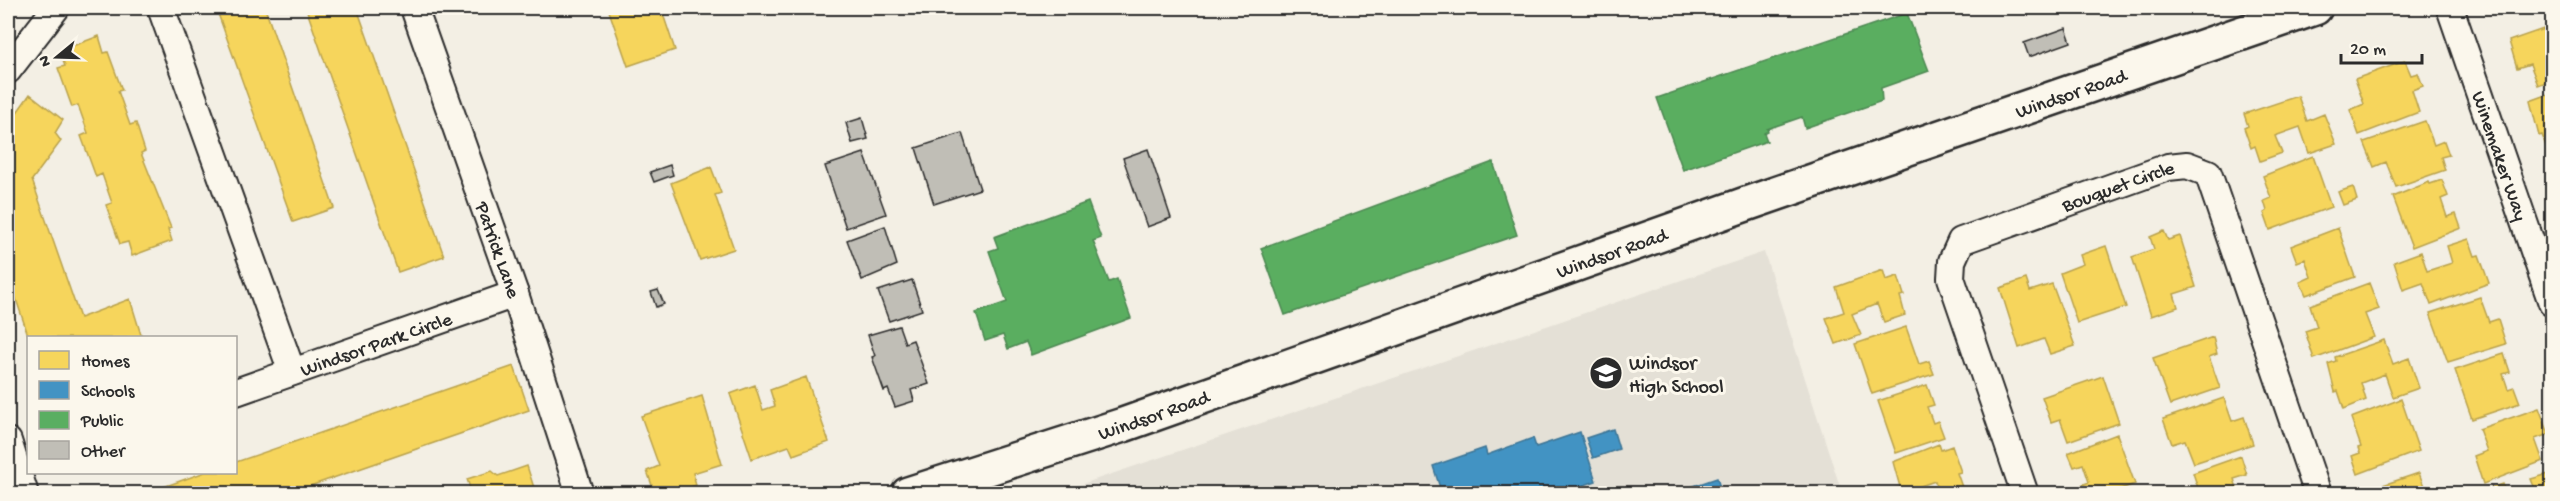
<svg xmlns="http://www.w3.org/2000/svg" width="2560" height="501" viewBox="0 0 2560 501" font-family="'Gochi Hand',sans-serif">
<rect width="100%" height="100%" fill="#f3efe4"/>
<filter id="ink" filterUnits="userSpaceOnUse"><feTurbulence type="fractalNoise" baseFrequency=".0167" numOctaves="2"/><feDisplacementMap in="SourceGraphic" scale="12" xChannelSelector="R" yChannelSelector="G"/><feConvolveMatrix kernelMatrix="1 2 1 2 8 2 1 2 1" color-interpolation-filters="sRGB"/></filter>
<g filter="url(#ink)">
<!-- built -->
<path fill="#e4e0d6" d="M1764,252L1842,493L1053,494Z"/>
<!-- homes -->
<path fill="#f6d55c" stroke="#b9a24d" stroke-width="1.5" d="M216,8H265L334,208L293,222Z
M306,8H357L444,256L398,272Z
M608,8H661L675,50L628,66Z
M2552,26V80L2538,85L2530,64L2517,68L2509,41Z
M99,36L104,53L108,52L122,90L118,91L130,125L136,123L145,151L141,153L171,228L168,229L172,241L132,256L128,242L120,244L106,205L112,203L102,174L96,177L81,136L88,133L78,105L72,107L58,68L65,66L59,51Z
M2405,61L2411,75L2418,73L2423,86L2412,90L2419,112L2359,135L2350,110L2364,104L2355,79Z
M2552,93V143L2546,146L2542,135L2539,136L2530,101Z
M30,94L63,120L55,133L61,141L32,180L80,318L130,299L142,338H29L8,275V125Z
M2298,96L2307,121L2324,114L2336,144L2309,153L2300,127L2275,136L2282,153L2260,161L2255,146L2251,148L2244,128L2248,126L2244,114Z
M2425,121L2434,145L2444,141L2449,155L2441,157L2445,170L2396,187L2386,162L2374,167L2364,142Z
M2313,156L2331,207L2270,230L2264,213L2267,211L2264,201L2271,198L2263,176Z
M711,167L721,193L715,195L734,249L700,260L671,183Z
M2442,180L2448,196L2441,199L2447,217L2456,214L2461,228L2412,247L2393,197L2429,182L2430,184Z
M2353,187L2357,200L2343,205L2338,192Z
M2338,228L2355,277L2306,295L2300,282L2311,277L2305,259L2297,262L2291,246Z
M2164,231L2168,240L2180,236L2196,287L2174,294L2178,307L2151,316L2132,257L2154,249L2150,237Z
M2469,239L2475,256L2479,255L2489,283L2431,305L2423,283L2403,290L2394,262L2421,252L2427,271L2452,263L2447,246Z
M2106,246L2126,307L2077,323L2060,273L2083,264L2080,255Z
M1883,270L1886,280L1898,276L1904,295L1900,296L1905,315L1884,322L1877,304L1852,314L1861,335L1836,344L1826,318L1844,312L1836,287Z
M2026,279L2030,291L2052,284L2075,346L2050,354L2044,339L2019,348L2000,288Z
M2369,283L2379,309L2365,314L2374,337L2314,359L2305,331L2317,327L2310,305Z
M2480,297L2489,322L2498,319L2506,344L2448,362L2430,313Z
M1906,327L1919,364L1929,361L1934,374L1872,394L1855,344Z
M2213,337L2217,354L2209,357L2220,388L2170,405L2153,358Z
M2384,340L2393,364L2409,358L2419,388L2393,397L2385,374L2361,383L2366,400L2344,409L2338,391L2335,392L2328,364L2336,361L2335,357Z
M2504,354L2510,372L2503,374L2508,389L2514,387L2520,403L2472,419L2455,370Z
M514,366L529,410L287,494H144L205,472H236V462Z
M2103,376L2119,423L2068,441L2060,419L2051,422L2042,397Z
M806,377L829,442L793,455L789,446L752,459L730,394L755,385L763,410L775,406L770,390Z
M1927,385L1934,405L1927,407L1933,423L1938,421L1944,437L1896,453L1878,401Z
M702,396L722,464L693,473L696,485L672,494H655L647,471L659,466L641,416Z
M2224,398L2232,421L2244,417L2253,444L2194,463L2185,440L2172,444L2163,419Z
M2401,399L2419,451L2358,474L2352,456L2360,453L2358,448L2361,447L2351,418Z
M2539,408L2549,434L2535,439L2543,461L2483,484L2474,456L2487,451L2479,429Z
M2117,434L2135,484L2106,494H2085L2082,485L2089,482L2083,464L2074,467L2068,453Z
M1939,444L1941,450L1952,446L1961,472L1957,473L1963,490L1940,494L1935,481L1912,489L1914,494H1883L1900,487L1893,462Z
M2241,456L2247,475L2234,479L2239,494H2200L2193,473Z
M527,466L536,494H472L467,479L492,471L498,476Z
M2419,473L2427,494H2363L2362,492Z
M2552,473V494H2537L2531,479Z
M2503,484L2506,494H2478V493Z"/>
<!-- schools -->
<path fill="#4393c3" stroke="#3c7495" stroke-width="1.5" d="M1613,429L1619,449L1593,458L1586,438Z
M1580,432L1596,481L1558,494H1442L1433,466L1485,448L1487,455L1533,438L1536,447Z
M1717,478L1722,494H1676V492Z"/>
<!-- public -->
<path fill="#5aae61" stroke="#4c8751" stroke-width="1.5" d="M1907,13L1929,71L1881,88L1882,101L1805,128L1802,117L1767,129L1768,131L1764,133L1767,141L1683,170L1657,98Z
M1493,162L1517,235L1285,315L1261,248Z
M1088,202L1101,238L1093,241L1109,282L1117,279L1131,318L1031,355L1026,342L1008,349L1003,335L985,341L976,313L1007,302L989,251L998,248L994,237Z"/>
<!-- building -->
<path fill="#c0beb6" stroke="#2b2b2b" stroke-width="1.5" d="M2066,28L2071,42L2029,57L2024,43Z
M862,118L868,139L852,143L846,123Z
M962,133L980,189L934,204L916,148Z
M1148,149L1171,218L1147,227L1123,158Z
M864,153L886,214L846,228L825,166Z
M670,165L673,175L654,182L650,172Z
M885,226L897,265L862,280L847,240Z
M912,280L922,310L889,321L878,291Z
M658,290L664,304L656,307L651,292Z
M899,326L905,343L913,340L929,384L911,390L914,401L895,407L888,389L884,391L872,357L875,356L868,335Z"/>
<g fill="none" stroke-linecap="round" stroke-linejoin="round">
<defs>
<g id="street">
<path d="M161,8L292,372"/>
<path id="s1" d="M414,8L515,294L580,494"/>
<path id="s2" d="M2450,8L2552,303"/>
<path d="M8,70L56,8"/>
<path id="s3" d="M236,392L515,294"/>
<path d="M8,441L25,494"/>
<path id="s4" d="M2025,494L1951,278L1952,261L1961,241L2168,167L2187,165L2208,173L2318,494"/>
</g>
<g id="secondary">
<path id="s5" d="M908,494L1123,425L1746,204L2315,8"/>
</g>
</defs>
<!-- street casing -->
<use href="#street" stroke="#2b2b2b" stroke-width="30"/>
<!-- secondary casing -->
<use href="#secondary" stroke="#2b2b2b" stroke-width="38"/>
<!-- street -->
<use href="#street" stroke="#fbf7ec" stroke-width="26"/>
<!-- secondary -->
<use href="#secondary" stroke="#fbf7ec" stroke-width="33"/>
</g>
</g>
<!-- icons -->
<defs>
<symbol id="school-disc" viewBox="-11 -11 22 22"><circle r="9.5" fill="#2b2b2b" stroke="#fbf7ec"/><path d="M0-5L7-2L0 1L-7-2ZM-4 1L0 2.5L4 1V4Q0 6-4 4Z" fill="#fff"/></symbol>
</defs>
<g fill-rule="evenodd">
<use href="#school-disc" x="1587" y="354" width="38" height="38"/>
</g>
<g text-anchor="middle" stroke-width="6" stroke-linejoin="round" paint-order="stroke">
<!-- street labels -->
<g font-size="20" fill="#2b2b2b" stroke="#fbf7ec">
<text dy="7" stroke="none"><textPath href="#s5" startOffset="1230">Windsor Road</textPath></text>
<text dy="7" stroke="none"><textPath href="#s2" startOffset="156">Winemaker Way</textPath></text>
<text dy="7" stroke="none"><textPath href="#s4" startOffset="434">Bouquet Circle</textPath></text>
<text dy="7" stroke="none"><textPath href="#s1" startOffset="256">Patrick Lane</textPath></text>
<text dy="7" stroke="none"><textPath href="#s5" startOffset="744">Windsor Road</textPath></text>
<text dy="7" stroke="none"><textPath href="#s3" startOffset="148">Windsor Park Circle</textPath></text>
<text dy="7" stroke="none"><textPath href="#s5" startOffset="258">Windsor Road</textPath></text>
</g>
<!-- poi labels -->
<g font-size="20" fill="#2b2b2b" stroke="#fbf7ec" text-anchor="start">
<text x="1629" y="369">Windsor<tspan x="1629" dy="23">High School</tspan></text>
</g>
</g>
<!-- margin -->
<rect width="2560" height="501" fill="none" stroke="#fbf7ec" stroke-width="30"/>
<rect x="15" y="15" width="2530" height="471" fill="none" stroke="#2b2b2b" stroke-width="2" filter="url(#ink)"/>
<!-- legend -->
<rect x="27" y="336" width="210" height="138" fill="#fbf7ec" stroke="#a8a59f" stroke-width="1.5"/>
<rect x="39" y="351" width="30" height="18" fill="#f6d55c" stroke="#a8a59f" stroke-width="1.5"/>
<text x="81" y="366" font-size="18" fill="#2b2b2b">Homes</text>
<rect x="39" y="381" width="30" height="18" fill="#4393c3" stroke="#a8a59f" stroke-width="1.5"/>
<text x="81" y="396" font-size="18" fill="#2b2b2b">Schools</text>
<rect x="39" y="411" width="30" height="18" fill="#5aae61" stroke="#a8a59f" stroke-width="1.5"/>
<text x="81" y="426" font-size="18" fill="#2b2b2b">Public</text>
<rect x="39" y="441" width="30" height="18" fill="#c0beb6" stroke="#a8a59f" stroke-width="1.5"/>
<text x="81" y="456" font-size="18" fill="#2b2b2b">Other</text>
<!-- north arrow -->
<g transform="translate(57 57) rotate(251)" stroke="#fbf7ec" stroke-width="4.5" paint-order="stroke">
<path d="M0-4.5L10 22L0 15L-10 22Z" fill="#2b2b2b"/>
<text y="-9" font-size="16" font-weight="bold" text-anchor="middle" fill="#2b2b2b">N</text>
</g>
<!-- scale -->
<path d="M2341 54v9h81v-9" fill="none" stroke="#2b2b2b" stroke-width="3"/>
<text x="2350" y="54" font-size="18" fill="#2b2b2b" stroke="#fbf7ec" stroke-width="4.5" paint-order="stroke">20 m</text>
</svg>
